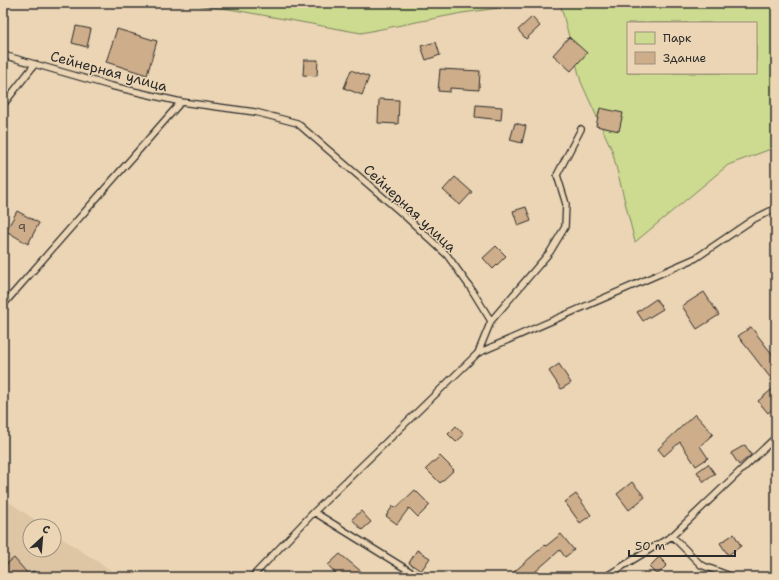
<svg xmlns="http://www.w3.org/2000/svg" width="779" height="580" viewBox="0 0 779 580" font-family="'Shantell Sans',sans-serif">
<rect width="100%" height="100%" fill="#ebd5b4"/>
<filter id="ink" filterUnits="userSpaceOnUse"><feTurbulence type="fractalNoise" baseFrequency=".025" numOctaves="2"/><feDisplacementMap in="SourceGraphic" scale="8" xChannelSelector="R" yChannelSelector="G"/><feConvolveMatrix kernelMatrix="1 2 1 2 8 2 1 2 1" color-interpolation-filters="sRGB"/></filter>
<g filter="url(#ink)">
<!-- built -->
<path fill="#dec6a5" d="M3,498L44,526H30V550H54V533L121,577H3Z"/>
<!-- green -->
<path fill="#ccdb8f" stroke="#7c835d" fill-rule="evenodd" d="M175,3H536L462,13L361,33L229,9Z
M560,3H776V147L728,165L635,242L612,150L581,82ZM628,23H756V73H628Z"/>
<!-- building -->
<path fill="#cead8a" stroke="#2b2b2b" d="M532,17L540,26L526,39L518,30Z
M76,26L91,29L87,47L72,43Z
M117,29L157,41L147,75L106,62Z
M569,37L587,53L571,71L553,55Z
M436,42L440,55L426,60L421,46Z
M304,60H318L317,76L303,75Z
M440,69L480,71L479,90L450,88V92L438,91Z
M351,70L369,77L362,95L344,88Z
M379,99L399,100L398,124L378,123Z
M476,105L502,107L501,120L475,117Z
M600,108L623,113L619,131L596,126Z
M515,123L526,126L522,143L510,140Z
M455,177L472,192L460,205L443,190Z
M526,207L531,221L518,226L513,211Z
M17,211L39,223L28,244L6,231Z
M496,246L506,256L493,269L483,258Z
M704,292L719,315L697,329L682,306Z
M656,299L663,309L643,321L637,312Z
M751,327L776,359V385L738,336Z
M559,364L571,383L561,389L549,371Z
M776,386V406L768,413L758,401Z
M695,414L713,434L700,446L708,458L696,466L680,442L664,456L658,449Z
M456,426L464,435L456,442L448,434Z
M745,445L751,455L739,465L731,453Z
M440,456L454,470L440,483L426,469Z
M708,464L715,474L704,482L697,472Z
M632,482L645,497L629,510L617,494Z
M415,490L430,505L418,517L409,508L397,524L386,516L393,506L396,508Z
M576,494L591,515L580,523L565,502Z
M361,511L371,522L362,530L352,519Z
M561,534L574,550L565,557L560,550L529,577H508L545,545L546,546Z
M734,534L741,546L728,555L720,543Z
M417,550L430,558L421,571L409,563Z
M340,554L368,577H339L328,565Z
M659,557L667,565L657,575L649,567Z
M14,558L28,574L27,577H3V567Z"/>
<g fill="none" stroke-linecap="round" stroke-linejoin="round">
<defs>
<path id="service" d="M3,55L111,86L181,102L255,112L297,123L405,216L447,255L470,287L491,321L478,353L314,512L252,577
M3,105L35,64
M3,305L181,102
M491,321L550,252L565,227L566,204L557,175L581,129
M478,353L696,258L752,220L776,208
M314,512L419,577
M672,536L701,565L733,577
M31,577L33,575
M605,577L672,536L776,437"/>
</defs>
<!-- service casing -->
<use href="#service" stroke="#2b2b2b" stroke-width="8"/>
<!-- service -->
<use href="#service" stroke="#ebd5b4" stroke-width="5.5"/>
</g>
</g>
<g text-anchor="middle" stroke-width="3" stroke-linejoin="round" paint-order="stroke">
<!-- number labels -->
<g font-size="12" fill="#544c43">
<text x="22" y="232">9</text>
</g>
<!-- street labels -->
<g font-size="14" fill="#2b2b2b" stroke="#ebd5b4">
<text transform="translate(109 71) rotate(15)" y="5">Сейнерная улица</text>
<text transform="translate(410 208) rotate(43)" y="5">Сейнерная улица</text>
</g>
</g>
<!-- margin -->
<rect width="779" height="580" fill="none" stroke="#ebd5b4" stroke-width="16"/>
<rect x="8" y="8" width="763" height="564" fill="none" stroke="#2b2b2b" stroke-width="1.5" filter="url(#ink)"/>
<!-- legend -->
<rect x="627" y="22" width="130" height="52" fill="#ebd5b4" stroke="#9e917d"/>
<rect x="635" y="32" width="20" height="12" fill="#ccdb8f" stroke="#9e917d"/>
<text x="663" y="42" font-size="12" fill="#2b2b2b">Парк</text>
<rect x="635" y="52" width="20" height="12" fill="#cead8a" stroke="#9e917d"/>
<text x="663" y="62" font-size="12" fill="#2b2b2b">Здание</text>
<!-- north arrow -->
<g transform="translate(42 538) rotate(26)"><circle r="19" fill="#ebd5b4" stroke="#9e917d"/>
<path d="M0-3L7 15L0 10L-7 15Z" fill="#2b2b2b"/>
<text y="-6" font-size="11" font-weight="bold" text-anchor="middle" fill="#2b2b2b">С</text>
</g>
<!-- scale -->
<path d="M629 550v6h106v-6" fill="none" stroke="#2b2b2b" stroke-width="2"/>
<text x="635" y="550" font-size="12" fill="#2b2b2b" stroke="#ebd5b4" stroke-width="3" paint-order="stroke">50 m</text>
</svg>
